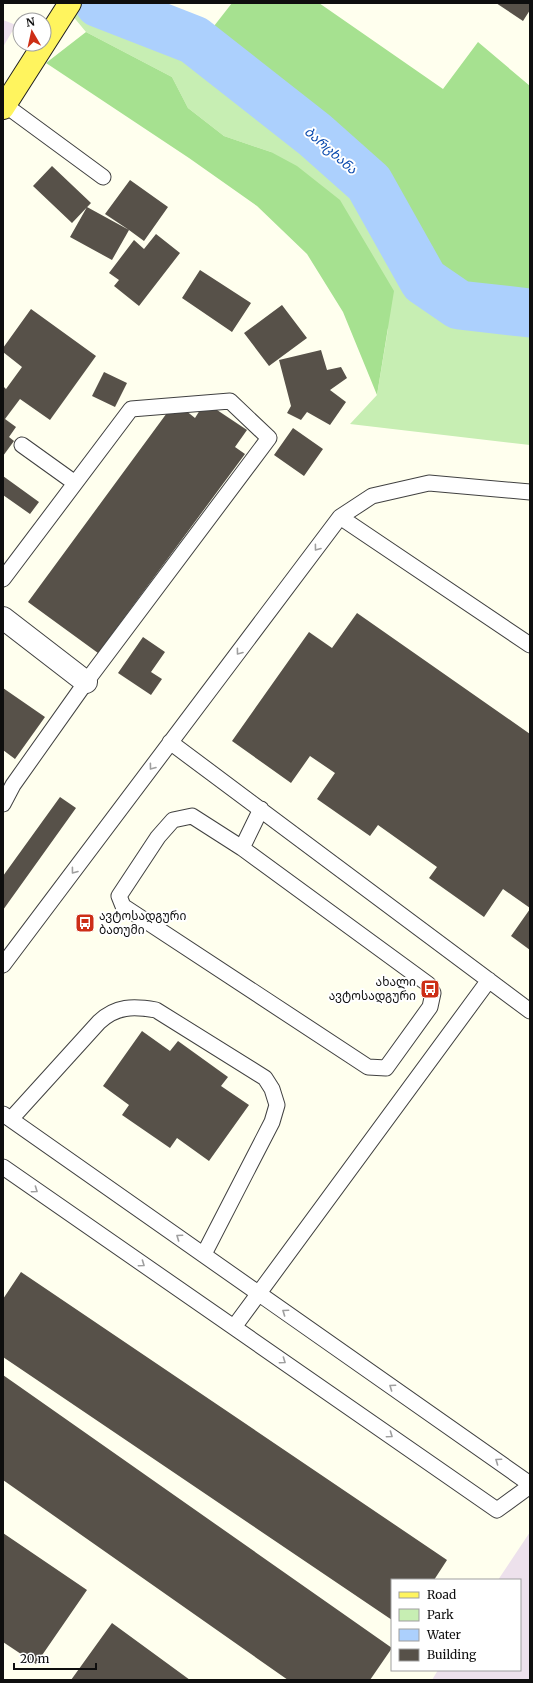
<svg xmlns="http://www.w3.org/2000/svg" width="533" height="1683" viewBox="0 0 533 1683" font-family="Merriweather,'Noto Sans Georgian',serif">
<rect width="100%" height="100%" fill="#ffe"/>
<!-- industrial -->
<path fill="#ede1ec" d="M3,20L16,25L3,47Z
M530,1532V1680H432L438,1670H520V1580H498Z"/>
<!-- green -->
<path fill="#c7eeb3" d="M62,3H68L146,38L240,91L253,87L315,135L369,183L424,281L518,312L530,313V445L350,424L377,395L388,329L271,152L224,136L188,108L172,77L86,32Z"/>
<!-- forest -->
<path fill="#a6e190" d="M232,3H319L443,89L478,42L530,86V313L459,305L424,281L369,183L315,135L253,87L261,77L207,35Z
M86,32L172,77L188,108L224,136L271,152L297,166L340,200L394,291L377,395L343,312L307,254L257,206L189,158L46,63Z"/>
<!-- water -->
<path fill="#acd0fd" stroke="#2b76dc" d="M68,3H151L207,35L261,77L253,87L240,91L146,38Z"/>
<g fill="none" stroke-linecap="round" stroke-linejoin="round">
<!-- river -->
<path stroke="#acd0fd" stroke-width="49" d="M99,3L194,40L315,135L369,183L424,281L459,305L530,313"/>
</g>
<!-- building -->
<path fill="#575149" d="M496,3H530V10L523,21Z
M52,166L91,203L72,223L33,186Z
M130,180L168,207L144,241L129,230L112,260L70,237L87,207L129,230L105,214Z
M156,234L180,253L139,306L114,286L119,280L109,273L134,240L144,249Z
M200,270L251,303L232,332L182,298Z
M282,305L307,338L269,366L244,333Z
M31,309L96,356L50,420L20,399L5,419L16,427L9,437L14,441L3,456V386L6,389L22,367L3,352V348Z
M321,350L327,370L341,367L347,378L330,390L346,402L330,425L307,412L301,420L287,413L291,406L279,360Z
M104,372L127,383L115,407L92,396Z
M175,402L195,418L205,402L247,430L235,447L245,454L98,653L28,602Z
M293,428L323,449L304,476L274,455Z
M3,476L39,502L30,514L3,495Z
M357,613L530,734V908L503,889L484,917L429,878L437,867L378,825L370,836L317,799L335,773L310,756L291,783L232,741L309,632L332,648Z
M143,637L165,652L151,672L162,679L151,695L118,673Z
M3,688L45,717L15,759L3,750Z
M60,797L76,808L3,910V876Z
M530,909V950L511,936Z
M142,1031L170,1051L178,1041L228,1077L221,1086L249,1105L209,1161L177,1138L170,1148L122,1115L129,1105L103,1086Z
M21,1272L447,1560L434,1580H392V1620L3,1357V1299Z
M3,1375L392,1648L370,1680H288L3,1480Z
M3,1533L87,1590L36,1664L3,1642Z
M112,1623L190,1680H71Z"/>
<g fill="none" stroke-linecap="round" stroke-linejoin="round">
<defs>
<path id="lane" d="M5,105L103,177
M22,445L75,483
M340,517L530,645
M3,579L131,409L230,401L269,438L86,682L13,785L3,804
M170,742L530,1011
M192,816L242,848L428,984L433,993L430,1007L386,1068L368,1067L123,906L119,896L158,837L173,820Z
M242,848L261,809
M3,965L340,517L372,496L429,483L530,492
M3,1114L530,1484
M11,1119L99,1022C116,1006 133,1006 156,1010L265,1078L272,1089L277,1105L272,1122L204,1254
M3,1167L497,1510L530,1486
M234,1327L489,980"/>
<path id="street" d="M3,618L86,682"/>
<path id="primary" d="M3,108L70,3"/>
</defs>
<!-- lane casing -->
<use href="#lane" stroke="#414141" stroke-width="17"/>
<!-- street casing -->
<use href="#street" stroke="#414141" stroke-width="24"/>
<!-- primary casing -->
<use href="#primary" stroke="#1f1f1f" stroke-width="24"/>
<!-- lane -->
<use href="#lane" stroke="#fff" stroke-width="15"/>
<!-- street -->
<use href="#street" stroke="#fff" stroke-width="22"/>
<!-- primary -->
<use href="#primary" stroke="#fff45e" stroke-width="22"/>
</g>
<!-- one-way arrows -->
<defs><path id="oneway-chevron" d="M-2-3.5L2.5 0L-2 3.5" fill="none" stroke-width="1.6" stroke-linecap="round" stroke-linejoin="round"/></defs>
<g stroke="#9f9f9f">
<use href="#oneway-chevron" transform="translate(317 548) rotate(127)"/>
<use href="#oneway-chevron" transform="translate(239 652) rotate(127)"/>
<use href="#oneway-chevron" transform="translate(152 767) rotate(127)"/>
<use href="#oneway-chevron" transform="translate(74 871) rotate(127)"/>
<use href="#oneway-chevron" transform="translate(35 1190) rotate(35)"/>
<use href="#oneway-chevron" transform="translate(179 1237) rotate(-145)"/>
<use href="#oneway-chevron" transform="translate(142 1264) rotate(35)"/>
<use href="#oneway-chevron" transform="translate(285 1312) rotate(-145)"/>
<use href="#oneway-chevron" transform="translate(283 1361) rotate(35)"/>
<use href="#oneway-chevron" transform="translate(392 1387) rotate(-145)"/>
<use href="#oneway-chevron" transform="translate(390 1435) rotate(35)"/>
<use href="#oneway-chevron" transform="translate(498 1461) rotate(-145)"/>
</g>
<!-- icons -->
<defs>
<symbol id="bus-square" viewBox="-11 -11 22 22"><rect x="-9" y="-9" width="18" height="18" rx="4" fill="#cd2e16" stroke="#fff"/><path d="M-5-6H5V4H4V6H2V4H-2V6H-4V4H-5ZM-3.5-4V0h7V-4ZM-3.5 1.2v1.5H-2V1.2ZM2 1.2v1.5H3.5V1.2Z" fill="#fff"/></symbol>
</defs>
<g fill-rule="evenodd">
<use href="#bus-square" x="74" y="912" width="22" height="22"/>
<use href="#bus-square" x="419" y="978" width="22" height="22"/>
</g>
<g text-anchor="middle" stroke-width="4" stroke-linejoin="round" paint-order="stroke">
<!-- poi labels -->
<g font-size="12" fill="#0e0e0e" stroke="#fff" text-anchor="start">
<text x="99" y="920">ავტოსადგური<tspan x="99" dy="14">ბათუმი</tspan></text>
<text x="416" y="986" text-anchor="end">ახალი<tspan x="416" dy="14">ავტოსადგური</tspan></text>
</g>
<!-- water labels -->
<g font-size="13" font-style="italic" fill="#0949ad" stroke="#fff">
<text transform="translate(331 150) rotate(41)" y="5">ბარცხანა</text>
</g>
</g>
<!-- border -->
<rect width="533" height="1683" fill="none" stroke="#0e0e0e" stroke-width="8"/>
<!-- legend -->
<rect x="391" y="1579" width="130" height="92" fill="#ffffff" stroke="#9f9f9f"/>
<rect x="399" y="1592" width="20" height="6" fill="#fff45e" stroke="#9f9f9f"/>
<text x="427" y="1599" font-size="12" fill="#0e0e0e">Road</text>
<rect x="399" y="1609" width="20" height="12" fill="#c7eeb3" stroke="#9f9f9f"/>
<text x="427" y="1619" font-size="12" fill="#0e0e0e">Park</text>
<rect x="399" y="1629" width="20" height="12" fill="#acd0fd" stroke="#9f9f9f"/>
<text x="427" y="1639" font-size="12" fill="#0e0e0e">Water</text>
<rect x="399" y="1649" width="20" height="12" fill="#575149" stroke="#9f9f9f"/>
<text x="427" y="1659" font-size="12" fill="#0e0e0e">Building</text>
<!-- north arrow -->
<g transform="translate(32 32) rotate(351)"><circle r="19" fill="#ffffff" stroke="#9f9f9f"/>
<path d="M0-3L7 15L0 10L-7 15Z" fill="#cd2e16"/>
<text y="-6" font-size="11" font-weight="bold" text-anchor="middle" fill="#0e0e0e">N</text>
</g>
<!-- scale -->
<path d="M14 1663v6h82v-6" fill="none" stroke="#0e0e0e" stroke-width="2"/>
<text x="20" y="1663" font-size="12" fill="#0e0e0e" stroke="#ffffff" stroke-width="3" paint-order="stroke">20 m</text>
</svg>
